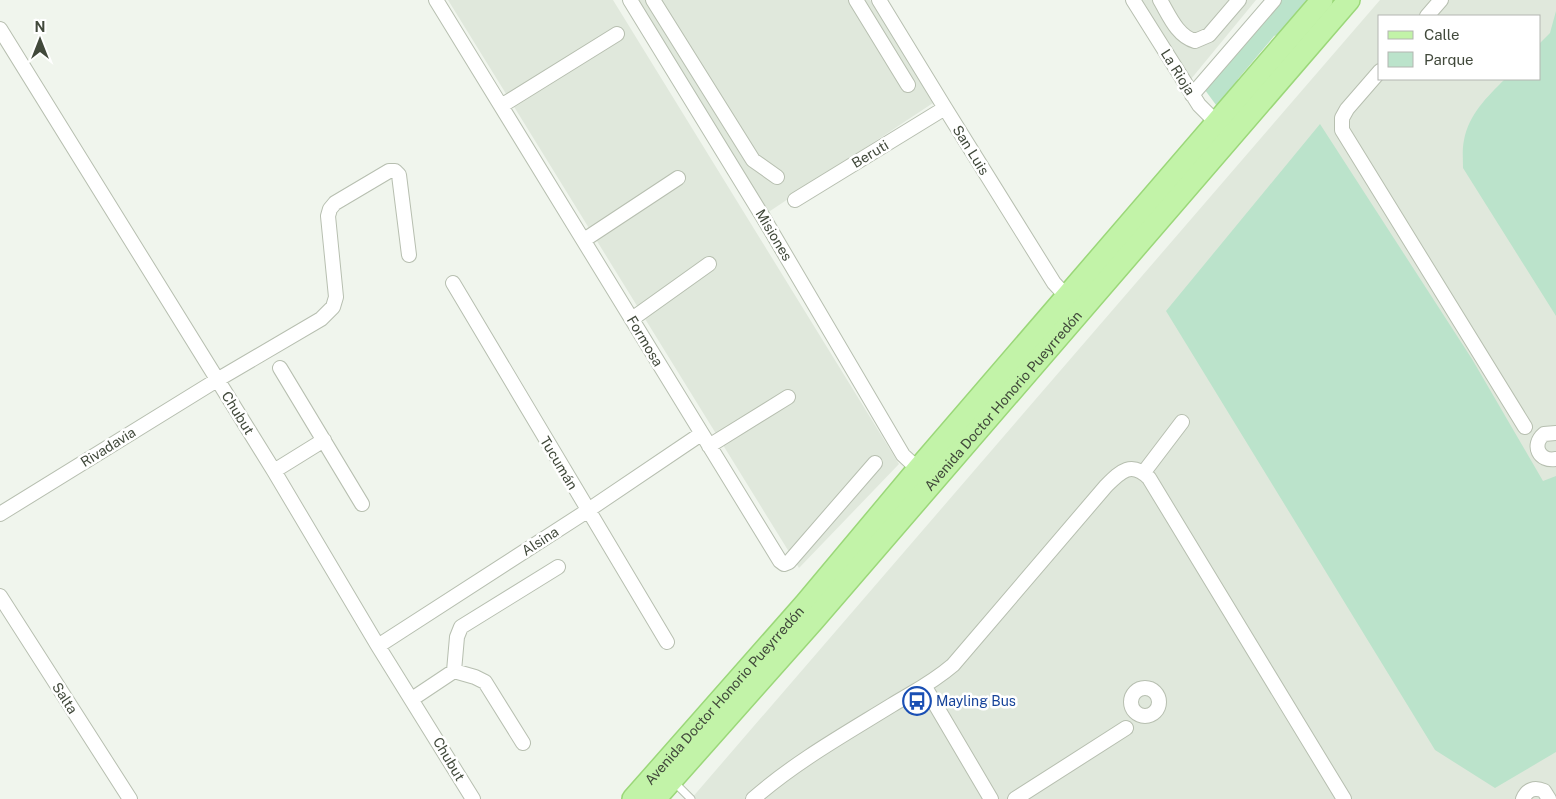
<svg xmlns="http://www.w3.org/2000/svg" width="1556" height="799" viewBox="0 0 1556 799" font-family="'Public Sans',sans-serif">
<rect width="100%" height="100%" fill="#f0f5ed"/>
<!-- residential -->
<path fill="#e0e8dc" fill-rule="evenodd" d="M448,0H613L899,464L799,568Z
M636,0H870L936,101L767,213Z
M1142,0H1256L1191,79Z
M1380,0H1556V799H691ZM1380,16H1540V79H1380Z"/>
<!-- green -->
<path fill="#bbe3cb" d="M1279,0H1313L1285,32L1274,36L1238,79L1237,89L1219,109L1205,90Z
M1556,11V316L1463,168C1463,159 1462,149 1464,140C1469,114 1487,97 1505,79H1540V43L1550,33Z
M1320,124L1472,359L1543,481L1556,476V752L1495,788L1435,750L1166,311Z"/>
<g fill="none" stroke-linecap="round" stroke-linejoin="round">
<defs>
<path id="service" d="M673,781L691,799"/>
<path id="minor" d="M436,0L780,561L784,564L789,562L875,463
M630,0L763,217L903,455L918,469
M653,0L753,160L777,177
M856,0L908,85
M879,0L945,108L1054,283L1067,297
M1133,0L1199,105L1222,128
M1160,0C1169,15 1177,36 1195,41L1209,35L1239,0
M1427,16L1441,0
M0,29L274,471L378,646L473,799
M1380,71L1347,109L1342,118V130L1525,427
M1192,95L1274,0
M501,106L617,34
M795,200L945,108
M584,240L678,178
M453,283L667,642
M632,319L709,264
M280,368L362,504
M1556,433L1544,434C1531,445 1539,462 1556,459
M709,446L788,397
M274,471L324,440
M1144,472L1182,422
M0,514L217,380L321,319L333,307L336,297L328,216L330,209L335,203L389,171H395L399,175L409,255
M0,596L130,799
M378,646L587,511L701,434
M454,671L475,677L485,682L523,743
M925,687L991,799
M1131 702a14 14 0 1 1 28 0a14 14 0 1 1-28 0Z
M412,699L454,671L457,637L461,627L558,567
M753,799C795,762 845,734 892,705C915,691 932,683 953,665L1106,486C1120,472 1131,460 1149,478L1344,799
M1015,799L1126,728
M1523,799C1527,789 1535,787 1544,791L1549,799"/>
<g id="primary">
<path id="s1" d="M633,799L805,604L918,469L1322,0"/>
<path id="s2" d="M655,799L813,621L1349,0"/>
</g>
</defs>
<!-- service casing -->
<use href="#service" stroke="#b7bfb0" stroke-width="9"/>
<!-- minor casing -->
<use href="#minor" stroke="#b7bfb0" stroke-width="16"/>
<!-- primary casing -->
<use href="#primary" stroke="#9bd779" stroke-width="24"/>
<!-- service -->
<use href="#service" stroke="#fff" stroke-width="7"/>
<!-- minor -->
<use href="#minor" stroke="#fff" stroke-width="14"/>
<!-- primary -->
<use href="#primary" stroke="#c2f3a8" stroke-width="21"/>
</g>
<!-- icons -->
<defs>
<symbol id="bus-ring" viewBox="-11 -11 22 22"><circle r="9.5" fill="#fff" stroke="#1a4fb4" stroke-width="1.5"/><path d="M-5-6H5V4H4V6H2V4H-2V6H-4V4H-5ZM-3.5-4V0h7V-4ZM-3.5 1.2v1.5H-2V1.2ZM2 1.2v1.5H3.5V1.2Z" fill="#1a4fb4"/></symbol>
</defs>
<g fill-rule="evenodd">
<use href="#bus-ring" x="901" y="685" width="32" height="32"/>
</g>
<g text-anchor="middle" stroke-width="5" stroke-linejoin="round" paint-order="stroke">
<!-- street labels -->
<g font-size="14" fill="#41493b" stroke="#fff">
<text transform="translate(1178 72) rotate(58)" y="5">La Rioja</text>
<text transform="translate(971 150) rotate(58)" y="5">San Luis</text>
<text transform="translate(870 154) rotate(-31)" y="5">Beruti</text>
<text transform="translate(774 235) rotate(59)" y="5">Misiones</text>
<text transform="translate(645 341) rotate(59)" y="5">Formosa</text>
<text dy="5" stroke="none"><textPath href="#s2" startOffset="529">Avenida Doctor Honorio Pueyrredón</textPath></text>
<text transform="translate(238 413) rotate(58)" y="5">Chubut</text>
<text transform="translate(108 447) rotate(-32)" y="5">Rivadavia</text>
<text transform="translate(559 463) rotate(59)" y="5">Tucumán</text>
<text transform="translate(540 541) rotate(-33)" y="5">Alsina</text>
<text dy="5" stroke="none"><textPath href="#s1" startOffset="138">Avenida Doctor Honorio Pueyrredón</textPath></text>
<text transform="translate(65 698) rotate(57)" y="5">Salta</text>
<text transform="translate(449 759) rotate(59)" y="5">Chubut</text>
</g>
<!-- transit labels -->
<g font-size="14" fill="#164399" stroke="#fff" text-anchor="start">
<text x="936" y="706">Mayling Bus</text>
</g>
</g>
<!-- legend -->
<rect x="1378" y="15" width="162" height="65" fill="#ffffff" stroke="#b3b6b1"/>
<rect x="1388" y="31" width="25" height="8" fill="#c2f3a8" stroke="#b3b6b1"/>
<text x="1424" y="40" font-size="15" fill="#41493b">Calle</text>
<rect x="1388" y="52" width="25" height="15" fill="#bbe3cb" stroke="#b3b6b1"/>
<text x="1424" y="65" font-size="15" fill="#41493b">Parque</text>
<!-- north arrow -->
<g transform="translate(40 40)" stroke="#ffffff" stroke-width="4" paint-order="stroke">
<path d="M0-4L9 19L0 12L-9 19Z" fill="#41493b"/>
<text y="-8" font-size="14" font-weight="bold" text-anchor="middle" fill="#41493b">N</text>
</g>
</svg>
